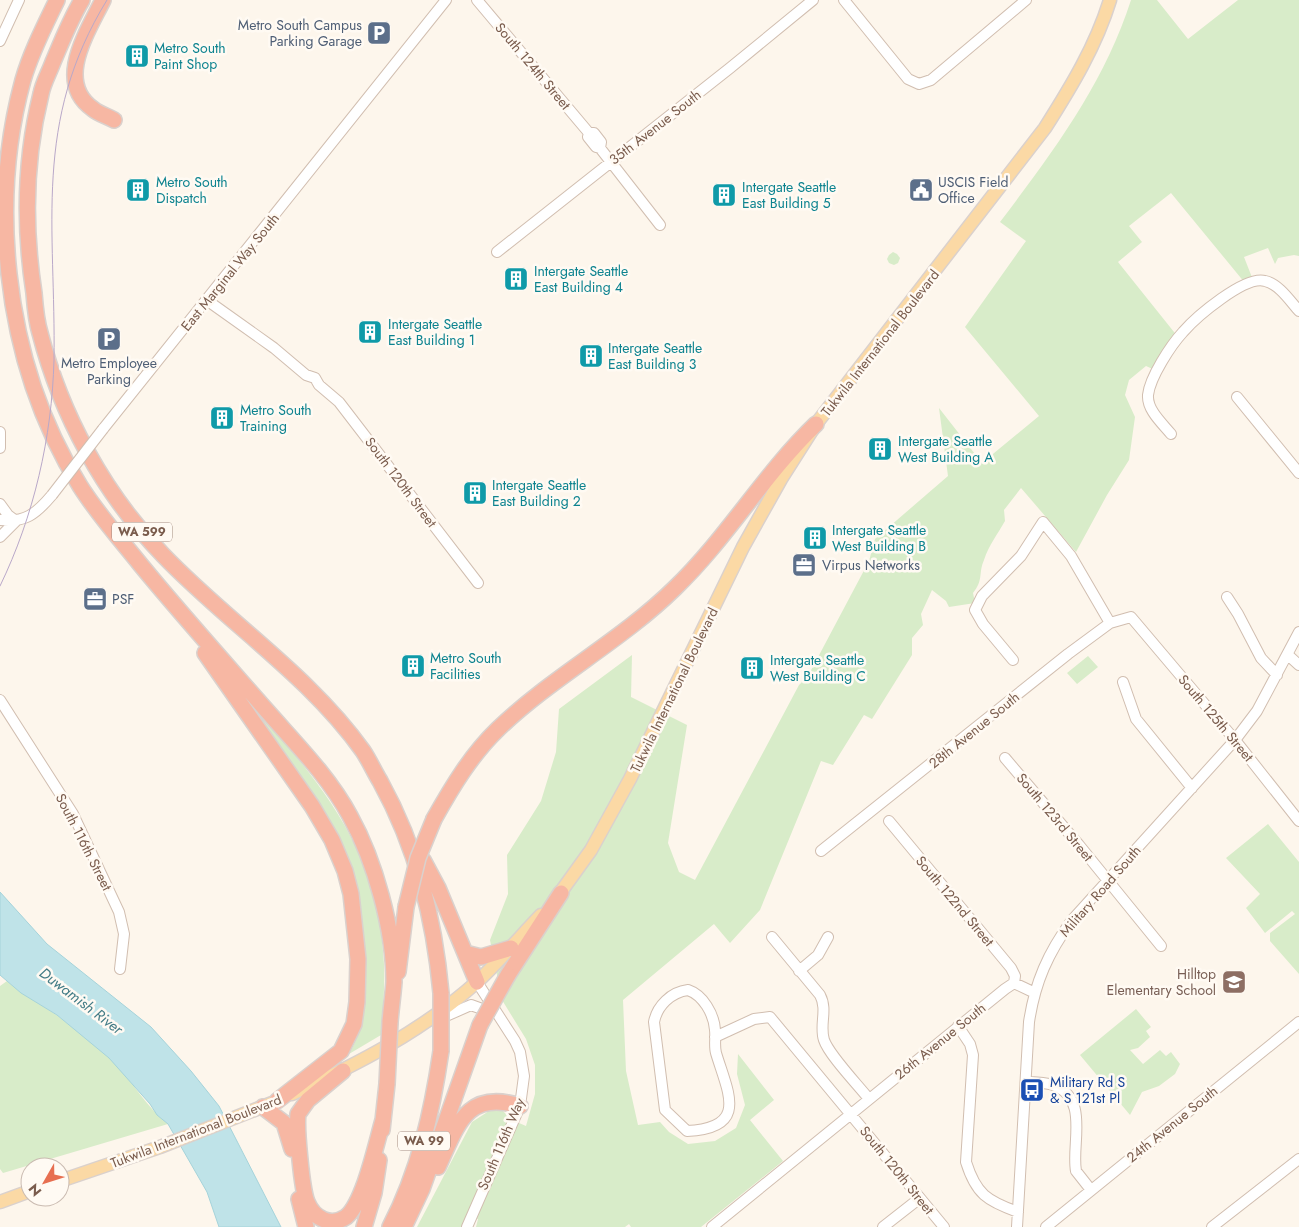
<svg xmlns="http://www.w3.org/2000/svg" width="1299" height="1227" viewBox="0 0 1299 1227" font-family="Jost,sans-serif">
<rect width="100%" height="100%" fill="#fdf6ec"/>
<!-- green -->
<path fill="#d8ecc9" d="M1131,0H1157L1188,39L1238,0H1299V256L1294,255L1278,258L1275,264L1268,248L1244,257L1253,280L1245,283L1171,193L1129,226L1142,242L1118,262L1178,337L1157,371L1146,366L1129,380L1125,395L1135,417L1129,460L1107,495L1076,552L1021,488L1004,510L1005,521C997,535 989,545 984,560C978,574 984,579 973,593L975,603L949,607L946,601L932,590L921,614L923,625L912,638V655L872,719L864,715L833,765L821,761L760,910L730,943L714,924L623,1000L626,1071L638,1125L660,1122L669,1132L688,1144L715,1141L736,1128L745,1105L737,1074L738,1054L774,1100L750,1120L783,1161L701,1227H631L629,1224L625,1227H476L478,1219L468,1215L462,1227H417L472,1122L489,1111H503L512,1120L526,1126L535,1094V1065L526,1039L502,1000L490,940L508,894L507,855L541,801L556,752L559,709L632,655L631,697L687,725L668,843L679,872L695,880L799,685L808,676L869,561L875,539L948,476L939,408L982,463L1039,416L965,327L1026,241L1000,222C1053,152 1104,84 1131,0Z
M893,252L897,254L900,258L898,263L894,265L889,263L887,259L889,255Z
M1088,656L1098,667L1077,684L1067,673Z
M242,693C311,773 375,839 383,951C386,979 383,1007 381,1035L349,1054C359,1037 363,1020 365,1000L352,884Z
M1268,824L1299,862V974L1270,941V933L1295,914L1292,911L1265,933L1246,908L1260,894L1226,858Z
M7,981C23,995 41,1004 58,1016C75,1029 93,1043 109,1057C130,1077 145,1106 168,1124L3,1173L0,1169V986Z
M1136,1009L1151,1027L1146,1031L1150,1037L1138,1048L1130,1050L1143,1064L1160,1050L1166,1056L1171,1052L1180,1064L1175,1074L1159,1086L1142,1092L1130,1115L1080,1055Z"/>
<!-- water -->
<path fill="#bfe3e8" stroke="#a5d3da" d="M0,892L47,944L151,1027L191,1071L219,1106L281,1227H219L207,1192L168,1124L157,1115L150,1104L109,1058L57,1015L21,993L0,975Z"/>
<g fill="none" stroke-linecap="round" stroke-linejoin="round">
<defs>
<path id="minor" d="M477,0L589,133L588,137L596,147L600,148L660,225
M844,0L908,79L919,84L931,80L1026,0
M0,41L19,0
M589,133H594L601,142L600,148
M497,252L730,68L813,0
M208,301L274,348L306,375L315,378L319,385L339,402L478,583
M1237,397L1299,473
M103,429L446,0
M0,432V448
M1171,434C1162,423 1147,410 1148,395C1150,377 1171,345 1183,332C1196,317 1245,275 1265,281C1279,284 1290,301 1299,311
M0,504L8,515L16,521
M0,520C25,523 36,514 52,495
M0,537L16,521
M1227,597L1238,614L1261,658L1277,675
M1288,655L1299,665
M1013,660L983,624L975,610L982,596L1021,556L1043,522L1071,556L1110,623
M1123,682L1136,719L1192,788
M0,700L73,814L119,912L124,934L120,969
M1005,758L1079,845L1161,946
M889,821L1011,968L1015,976L1014,983
M821,851L1068,654L1110,623L1131,617L1235,740L1299,821
M772,937L820,995C828,1010 819,1025 824,1040C829,1055 858,1085 869,1099
M799,971L818,955L828,937
M688,990C703,995 714,1014 715,1030C716,1037 714,1046 716,1053C728,1093 749,1128 687,1131L665,1110L654,1022C657,1006 671,992 688,990Z
M437,1020L471,1005L493,1013
M958,1026L970,1044L973,1055L966,1162C976,1194 987,1201 1018,1212
M715,1037L754,1019L770,1017L944,1227
M1026,1081C1034,1083 1045,1082 1053,1085C1090,1098 1071,1144 1076,1171L1091,1190
M467,1227L520,1106L524,1076L520,1052L515,1041L477,982
M712,1227L1005,989L1014,983L1033,992
M883,1227L920,1198
M1017,1227L1029,1022C1035,982 1048,953 1072,920L1235,740L1257,711L1299,632
M1046,1227L1299,1022
M1212,1227L1299,1159"/>
<path id="major" d="M555,900L591,850L630,779L743,547L781,479L816,424L1045,128C1071,87 1096,46 1110,0
M292,1094C358,1064 424,1030 478,981C500,960 520,937 541,915
M60,1181L160,1147L272,1103
M0,1202L30,1191"/>
<path id="highway" d="M57,0C45,25 31,52 23,80C6,142 2,210 9,274C17,348 40,422 80,486C97,513 119,538 140,564C181,614 225,663 268,712C297,745 329,777 350,816C375,861 394,930 394,982C393,995 391,1009 390,1022
M82,0C70,20 62,41 53,62C49,73 43,83 41,94C25,158 24,228 34,293C35,306 36,320 40,333C61,415 104,494 163,555C227,622 309,675 363,751C369,760 374,771 380,781C417,848 434,918 441,993
M103,0C88,31 54,82 93,109C99,114 107,116 114,120
M205,653L312,806L332,840L345,871L351,894L358,959L357,1002L354,1024L341,1051L277,1101
M434,819C452,787 471,755 498,729C552,677 621,641 675,588C727,538 764,474 816,424
M423,860L438,888L477,982
M465,953L481,957L511,948
M398,972L406,907
M508,975L561,893
M343,1071L308,1100L298,1114C296,1128 302,1190 307,1202C314,1219 331,1227 346,1217C364,1202 376,1144 383,1120
M263,1107L284,1123L292,1149
M382,1130L387,1084
M438,1167C457,1126 466,1089 520,1106
M299,1199L306,1227
M364,1227L374,1193L379,1160
M390,1227C419,1171 432,1112 441,1051
M404,1227L422,1189L480,1025"/>
</defs>
<!-- minor casing -->
<use href="#minor" stroke="#d1beb0" stroke-width="12"/>
<!-- major casing -->
<use href="#major" stroke="#dad1cd" stroke-width="15"/>
<!-- highway casing -->
<use href="#highway" stroke="#dad1cd" stroke-width="18"/>
<!-- minor -->
<use href="#minor" stroke="#fff" stroke-width="10"/>
<!-- major -->
<use href="#major" stroke="#fbd9a5" stroke-width="12"/>
<!-- highway -->
<use href="#highway" stroke="#f7b7a3" stroke-width="15"/>
<!-- tram -->
<path stroke="#b9a8c9" stroke-width="1" d="M0,586C34,516 52,437 54,360C56,227 32,122 107,0"/>
<defs>
<path id="minor-bridge" d="M52,495L103,429"/>
<path id="highway-bridge" d="M406,907L418,858L434,819
M480,1025L508,975
M441,1051V993
M387,1084L390,1022"/>
</defs>
<!-- minor-bridge casing -->
<use href="#minor-bridge" stroke="#d1beb0" stroke-width="12" stroke-linecap="butt"/>
<!-- highway-bridge casing -->
<use href="#highway-bridge" stroke="#dad1cd" stroke-width="18" stroke-linecap="butt"/>
<!-- minor-bridge -->
<use href="#minor-bridge" stroke="#fff" stroke-width="10"/>
<!-- highway-bridge -->
<use href="#highway-bridge" stroke="#f7b7a3" stroke-width="15"/>
</g>
<!-- icons -->
<defs>
<symbol id="parking-square" viewBox="-11 -11 22 22"><rect x="-9" y="-9" width="18" height="18" rx="4" fill="#5c6f8a" stroke="#fffaf3"/><path d="M-3.5-5.5H1a3.5 3.5 0 0 1 0 7H-1V5.5H-3.5ZM-1-3.4V-.6H.8a1.4 1.4 0 0 0 0-2.8Z" fill="#fff"/></symbol>
<symbol id="building-square" viewBox="-11 -11 22 22"><rect x="-9" y="-9" width="18" height="18" rx="4" fill="#0f9aa8" stroke="#fffaf3"/><path d="M-4-6H4V6H1V3H-1V6H-4ZM-2.5-4.3h1.7v1.8h-1.7ZM.8-4.3h1.7v1.8H.8ZM-2.5-1h1.7V.8h-1.7ZM.8-1h1.7V.8H.8Z" fill="#fff"/></symbol>
<symbol id="civic-square" viewBox="-11 -11 22 22"><rect x="-9" y="-9" width="18" height="18" rx="4" fill="#5c6f8a" stroke="#fffaf3"/><path d="M-.6-6.5H3V-4.5H.6V-3L4-1V1h2V6H-6V1h2V-1L-.6-3ZM-1.2 2.5V6h2.4V2.5Z" fill="#fff"/></symbol>
<symbol id="office-square" viewBox="-11 -11 22 22"><rect x="-9" y="-9" width="18" height="18" rx="4" fill="#5c6f8a" stroke="#fffaf3"/><path d="M-6-3h4V-5.5h4V-3h4V5H-6ZM-1-4.5V-3h2v-1.5ZM-6 0V1H6V0Z" fill="#fff"/></symbol>
<symbol id="school-square" viewBox="-11 -11 22 22"><rect x="-9" y="-9" width="18" height="18" rx="4" fill="#8d6e63" stroke="#fffaf3"/><path d="M0-5L7-2L0 1L-7-2ZM-4 1L0 2.5L4 1V4Q0 6-4 4Z" fill="#fff"/></symbol>
<symbol id="bus-square" viewBox="-11 -11 22 22"><rect x="-9" y="-9" width="18" height="18" rx="4" fill="#1a4fb4" stroke="#fffaf3"/><path d="M-5-6H5V4H4V6H2V4H-2V6H-4V4H-5ZM-3.5-4V0h7V-4ZM-3.5 1.2v1.5H-2V1.2ZM2 1.2v1.5H3.5V1.2Z" fill="#fff"/></symbol>
</defs>
<g fill-rule="evenodd">
<use href="#parking-square" x="365" y="19" width="28" height="28"/>
<use href="#building-square" x="123" y="42" width="28" height="28"/>
<use href="#building-square" x="124" y="176" width="28" height="28"/>
<use href="#civic-square" x="907" y="176" width="28" height="28"/>
<use href="#building-square" x="710" y="181" width="28" height="28"/>
<use href="#building-square" x="502" y="265" width="28" height="28"/>
<use href="#building-square" x="356" y="318" width="28" height="28"/>
<use href="#parking-square" x="95" y="325" width="28" height="28"/>
<use href="#building-square" x="577" y="342" width="28" height="28"/>
<use href="#building-square" x="208" y="404" width="28" height="28"/>
<use href="#building-square" x="866" y="435" width="28" height="28"/>
<use href="#building-square" x="461" y="479" width="28" height="28"/>
<use href="#building-square" x="801" y="524" width="28" height="28"/>
<use href="#office-square" x="790" y="551" width="28" height="28"/>
<use href="#office-square" x="81" y="585" width="28" height="28"/>
<use href="#building-square" x="399" y="652" width="28" height="28"/>
<use href="#building-square" x="738" y="654" width="28" height="28"/>
<use href="#school-square" x="1220" y="968" width="28" height="28"/>
<use href="#bus-square" x="1018" y="1076" width="28" height="28"/>
</g>
<g text-anchor="middle" stroke-width="5" stroke-linejoin="round" paint-order="stroke">
<!-- shield labels -->
<g fill="#fffaf3" stroke="#a28b7f" stroke-width="1">
<rect x="112" y="522.5" width="60" height="19" rx="4"/>
<rect x="398" y="1131.5" width="52" height="19" rx="4"/>
</g>
<g font-size="12" font-weight="bold" fill="#7a5c4d">
<text x="142" y="536">WA 599</text>
<text x="424" y="1145">WA 99</text>
</g>
<!-- service labels -->
<g font-size="14" fill="#4e5e75" stroke="#fffaf3" text-anchor="start">
<text x="362" y="30" text-anchor="end">Metro South Campus<tspan x="362" dy="16">Parking Garage</tspan></text>
<text x="938" y="187">USCIS Field<tspan x="938" dy="16">Office</tspan></text>
<text x="109" y="368" text-anchor="middle">Metro Employee<tspan x="109" dy="16">Parking</tspan></text>
<text x="822" y="570">Virpus Networks</text>
<text x="112" y="604">PSF</text>
</g>
<!-- culture labels -->
<g font-size="14" fill="#0d838f" stroke="#fffaf3" text-anchor="start">
<text x="154" y="53">Metro South<tspan x="154" dy="16">Paint Shop</tspan></text>
<text x="156" y="187">Metro South<tspan x="156" dy="16">Dispatch</tspan></text>
<text x="742" y="192">Intergate Seattle<tspan x="742" dy="16">East Building 5</tspan></text>
<text x="534" y="276">Intergate Seattle<tspan x="534" dy="16">East Building 4</tspan></text>
<text x="388" y="329">Intergate Seattle<tspan x="388" dy="16">East Building 1</tspan></text>
<text x="608" y="353">Intergate Seattle<tspan x="608" dy="16">East Building 3</tspan></text>
<text x="240" y="415">Metro South<tspan x="240" dy="16">Training</tspan></text>
<text x="898" y="446">Intergate Seattle<tspan x="898" dy="16">West Building A</tspan></text>
<text x="492" y="490">Intergate Seattle<tspan x="492" dy="16">East Building 2</tspan></text>
<text x="832" y="535">Intergate Seattle<tspan x="832" dy="16">West Building B</tspan></text>
<text x="430" y="663">Metro South<tspan x="430" dy="16">Facilities</tspan></text>
<text x="770" y="665">Intergate Seattle<tspan x="770" dy="16">West Building C</tspan></text>
</g>
<!-- street labels -->
<g font-size="14" fill="#7a5c4d" stroke="#fffaf3">
<text transform="translate(533 66) rotate(50)" y="5">South 124th Street</text>
<text transform="translate(655 127) rotate(-38)" y="5">35th Avenue South</text>
<text transform="translate(230 272) rotate(-51)" y="5">East Marginal Way South</text>
<text transform="translate(880 343) rotate(-52)" y="5">Tukwila International Boulevard</text>
<text transform="translate(401 482) rotate(53)" y="5">South 120th Street</text>
<text transform="translate(674 690) rotate(-64)" y="5">Tukwila International Boulevard</text>
<text transform="translate(1216 718) rotate(50)" y="5">South 125th Street</text>
<text transform="translate(974 730) rotate(-39)" y="5">28th Avenue South</text>
<text transform="translate(1055 817) rotate(50)" y="5">South 123rd Street</text>
<text transform="translate(84 842) rotate(63)" y="5">South 116th Street</text>
<text transform="translate(1100 891) rotate(-49)" y="5">Military Road South</text>
<text transform="translate(955 901) rotate(50)" y="5">South 122nd Street</text>
<text transform="translate(940 1041) rotate(-39)" y="5">26th Avenue South</text>
<text transform="translate(1172 1124) rotate(-39)" y="5">24th Avenue South</text>
<text transform="translate(196 1131) rotate(-21)" y="5">Tukwila International Boulevard</text>
<text transform="translate(501 1144) rotate(-67)" y="5">South 116th Way</text>
<text transform="translate(897 1170) rotate(51)" y="5">South 120th Street</text>
</g>
<!-- education labels -->
<g font-size="14" fill="#785e54" stroke="#fffaf3" text-anchor="end">
<text x="1216" y="979">Hilltop<tspan x="1216" dy="16">Elementary School</tspan></text>
</g>
<!-- transit labels -->
<g font-size="14" fill="#164399" stroke="#fffaf3" text-anchor="start">
<text x="1050" y="1087">Military Rd S<tspan x="1050" dy="16">&amp; S 121st Pl</tspan></text>
</g>
<!-- water labels -->
<g font-size="15" font-style="italic" fill="#437c86" stroke="#fffaf3">
<text transform="translate(81 1001) rotate(37)" y="5">Duwamish River</text>
</g>
</g>
<!-- north arrow -->
<g transform="translate(45 1182) rotate(231)"><circle r="24" fill="#fffaf3" stroke="#cabbb1"/>
<path d="M0-4L9 19L0 12L-9 19Z" fill="#e76f51"/>
<text y="-8" font-size="14" font-weight="bold" text-anchor="middle" fill="#7a5c4d">N</text>
</g>
</svg>
